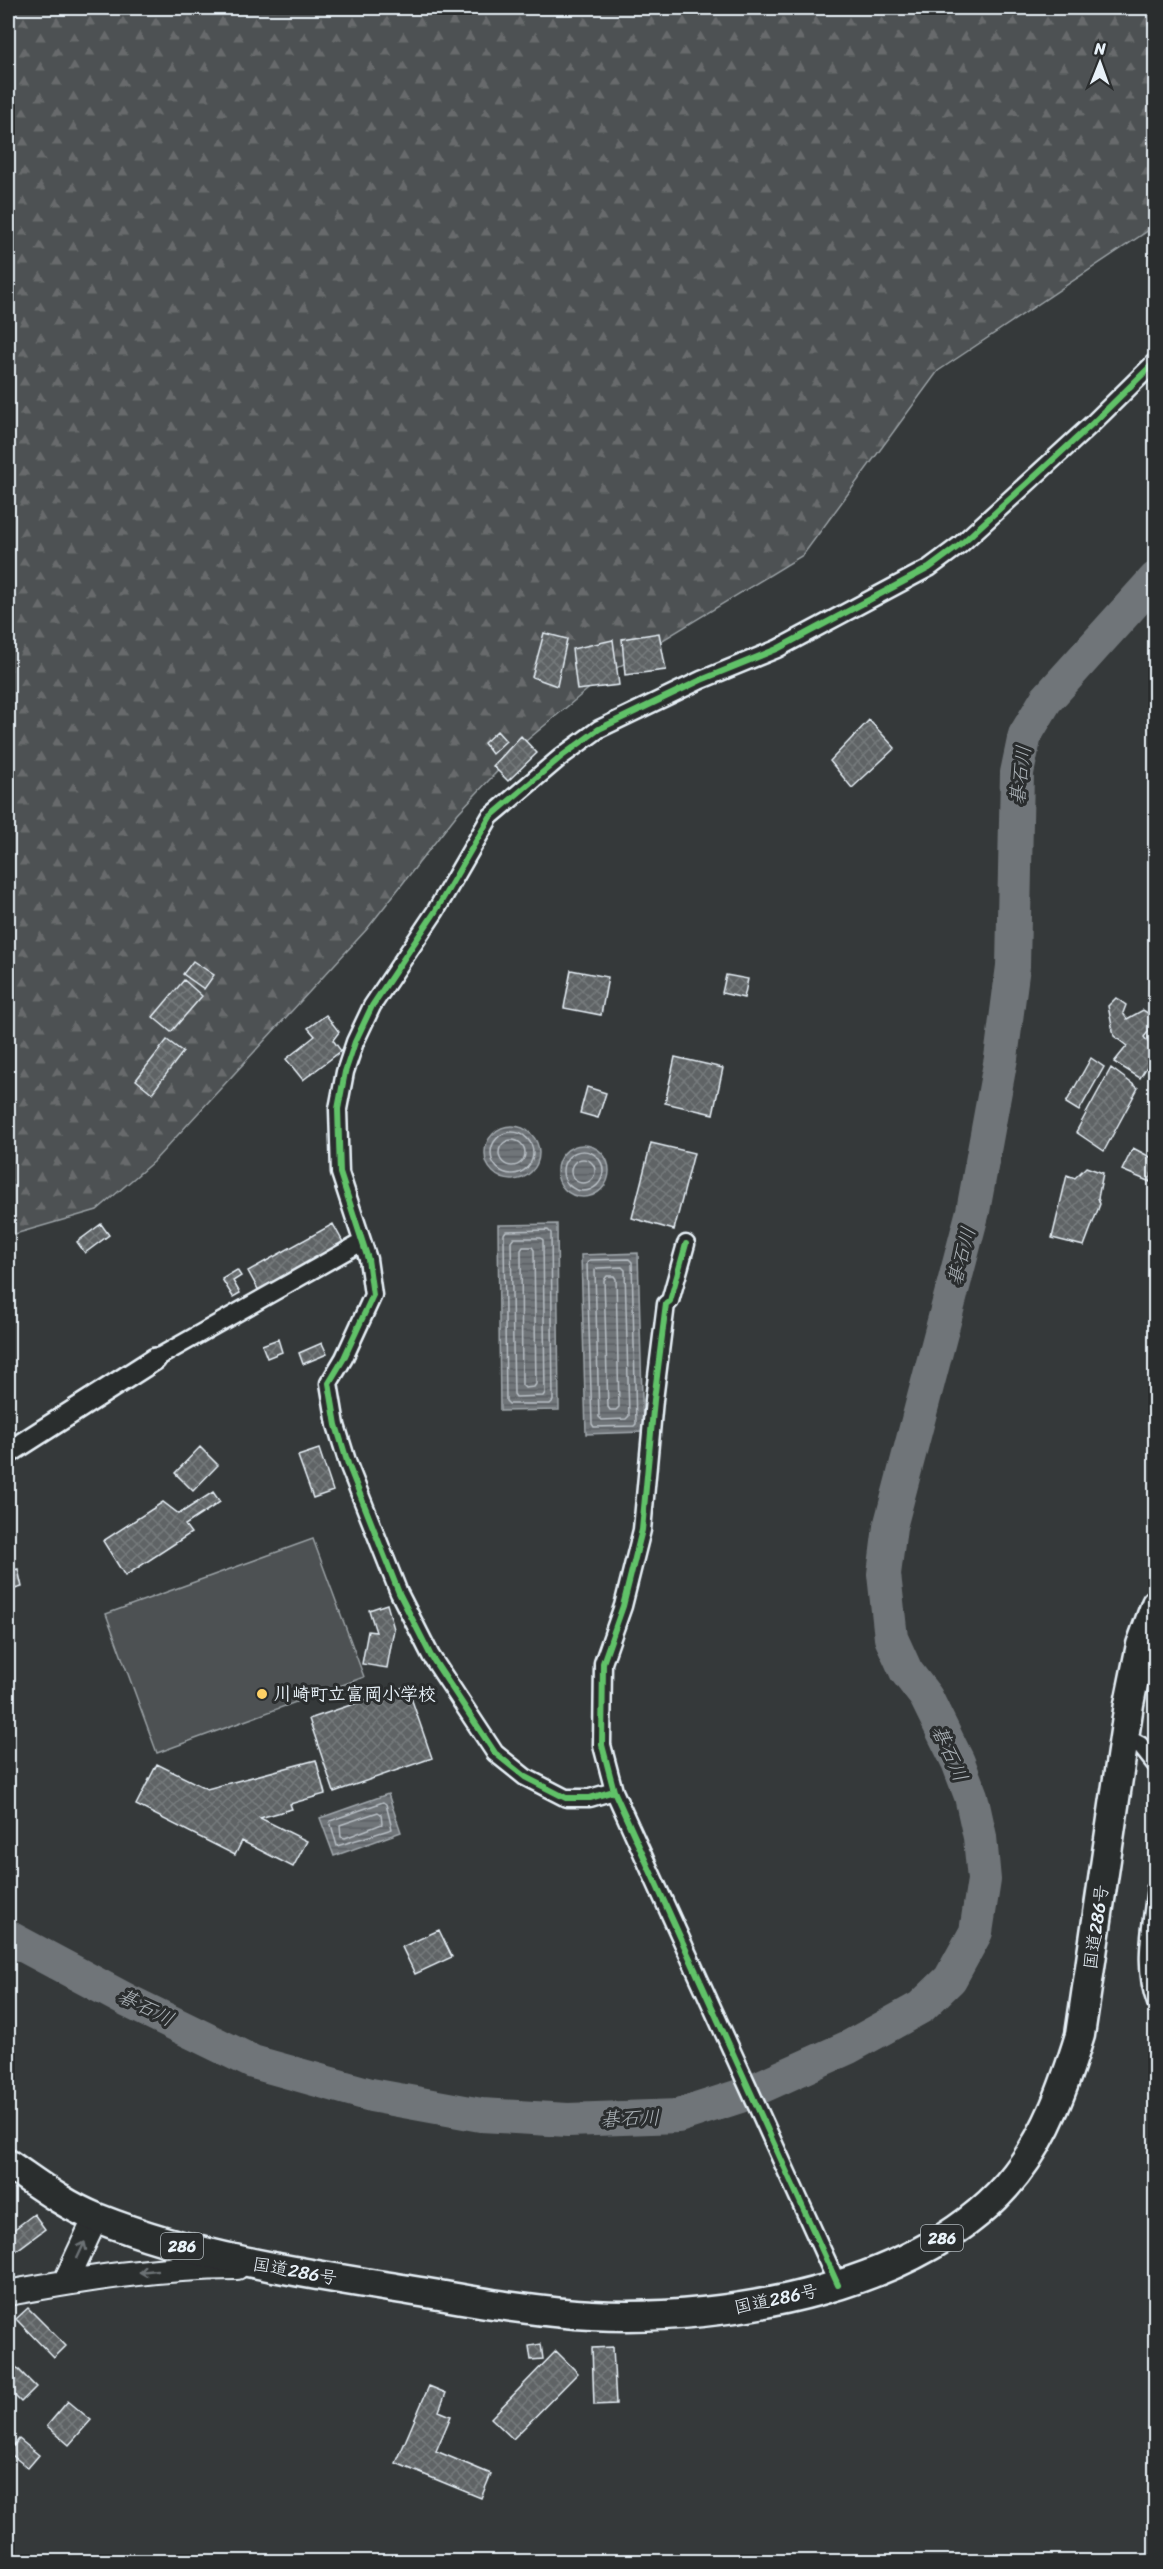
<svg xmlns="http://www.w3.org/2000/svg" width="1163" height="2569" viewBox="0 0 1163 2569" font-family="Sriracha,'Klee One',sans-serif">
<defs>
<pattern id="forest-firs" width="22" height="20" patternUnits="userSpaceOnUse" patternTransform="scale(1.5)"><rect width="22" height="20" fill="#4d5152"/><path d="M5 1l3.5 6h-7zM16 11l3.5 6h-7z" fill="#676a6c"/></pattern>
<pattern id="water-rules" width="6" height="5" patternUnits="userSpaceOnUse" patternTransform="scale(1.5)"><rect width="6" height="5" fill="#707579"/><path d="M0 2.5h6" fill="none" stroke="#5b5e62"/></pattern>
<pattern id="building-cross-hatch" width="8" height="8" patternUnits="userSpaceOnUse" patternTransform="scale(1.5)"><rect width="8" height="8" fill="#5f6365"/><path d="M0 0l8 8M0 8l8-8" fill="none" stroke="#767a7c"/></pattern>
</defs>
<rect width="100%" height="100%" fill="#35393a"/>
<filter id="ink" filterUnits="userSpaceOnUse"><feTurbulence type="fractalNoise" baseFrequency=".0167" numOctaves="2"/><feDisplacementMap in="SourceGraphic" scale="12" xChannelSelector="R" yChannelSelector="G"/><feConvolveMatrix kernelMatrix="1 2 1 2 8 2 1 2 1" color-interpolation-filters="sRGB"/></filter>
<g filter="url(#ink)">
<!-- forest -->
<path fill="url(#forest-firs)" stroke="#9aa1a5" stroke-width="1.5" d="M8,8H1155V226L938,371L803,555L605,675L526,741L458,813L367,929L154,1161L97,1210L8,1236Z"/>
<!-- park -->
<path fill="#4d5152" stroke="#9aa1a5" stroke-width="1.5" d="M313,1539L364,1677L157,1753L106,1614Z"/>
<!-- water -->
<path fill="url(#water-rules)" stroke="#a0a7ac" stroke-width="1.5" d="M485 1153a27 27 0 1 1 54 0a27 27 0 1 1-54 0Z
M557 1171a26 26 0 1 1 52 0a26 26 0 1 1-52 0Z
M557,1224L559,1410L500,1411L498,1225Z
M638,1253L643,1432L586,1434L581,1255Z
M388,1794L401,1832L334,1856L320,1818Z"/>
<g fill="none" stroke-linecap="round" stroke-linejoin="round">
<!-- shore -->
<path stroke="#b8bfc5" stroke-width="1.5" d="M491 1153a21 21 0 1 1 42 0a21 21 0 1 1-42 0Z
M499 1153a13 13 0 1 1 26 0a13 13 0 1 1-26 0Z
M563 1171a20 20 0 1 1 40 0a20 20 0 1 1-40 0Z
M571 1171a12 12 0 1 1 24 0a12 12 0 1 1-24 0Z
M548,1230L551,1233L553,1401L550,1404H509L506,1401L504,1234L506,1231Z
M514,1238H541L543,1240L545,1393L543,1396L516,1397L514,1394L511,1242Z
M523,1247H532L534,1250L536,1384L534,1387L525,1388L522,1385L521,1250Z
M629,1259L632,1262L636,1424L634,1426L594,1427L592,1424L587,1263L590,1260Z
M622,1267L625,1270L629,1416L626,1419L602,1420L599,1417L595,1270L598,1268Z
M607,1276H614L616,1279L619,1407L616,1410H610L608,1407L604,1280Z
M383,1802L386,1804L392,1829L337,1846L330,1821Z
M378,1812L381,1814L382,1824L345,1838L341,1837L340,1825Z"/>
<!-- river -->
<path stroke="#707579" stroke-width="34" d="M8,1937L128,2001L253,2062L371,2095L481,2115L568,2120L678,2116L740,2096L849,2047L921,2007L950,1979L976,1932L984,1880L980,1837L971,1796L958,1762L926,1697L906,1671L891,1638L884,1574L890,1527L973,1211L1001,1058L1013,966L1017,773L1025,735L1046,700L1156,578"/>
</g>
<!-- building -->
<path fill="url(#building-cross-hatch)" stroke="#e8f1f8" stroke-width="1.5" d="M544,633L567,639L557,686L532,677Z
M659,633L666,670L625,675L622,639Z
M613,640L619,685L577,690L572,649Z
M869,720L895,748L852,788L830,761Z
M497,731L506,741L492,754L484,743Z
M521,736L537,753L508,781L493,766Z
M193,961L214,975L204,989L183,974Z
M571,970L608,977L601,1015L564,1008Z
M726,975L748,979L744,998L722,993Z
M184,980L202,996L171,1032L153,1017Z
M1116,998L1126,1005L1123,1013L1127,1019L1143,1010L1156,1018V1022L1144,1037L1156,1052L1140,1078L1114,1062L1127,1046L1114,1036L1108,1006Z
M326,1015L339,1032L333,1040L341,1051L303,1080L286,1059L315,1036L308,1028Z
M167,1040L183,1052L152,1093L136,1080Z
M675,1057L723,1068L713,1114L665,1103Z
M1091,1058L1104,1067L1079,1111L1066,1103Z
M1111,1068L1138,1088L1104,1151L1076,1132Z
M587,1087L606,1093L598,1118L580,1113Z
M651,1143L694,1153L674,1230L632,1218Z
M1133,1148L1156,1160L1150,1182L1122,1170Z
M1086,1167L1103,1173L1098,1198L1100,1204L1084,1246L1052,1238L1067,1175L1075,1178Z
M101,1224L109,1235L85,1253L77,1242Z
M333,1224L344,1244L259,1291L248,1271Z
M237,1270L241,1276L233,1281L240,1293L233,1297L222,1279Z
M278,1339L282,1352L267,1358L262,1345Z
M322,1343L327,1354L303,1364L299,1353Z
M200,1447L218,1465L193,1491L175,1473Z
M319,1449L333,1491L313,1498L298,1456Z
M213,1492L220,1502L185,1525L191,1533L125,1576L103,1541L163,1502L179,1514Z
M18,1569L22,1587L8,1591V1571Z
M387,1604L394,1629L387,1668L362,1664L368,1631L376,1632L369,1610Z
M407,1686L432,1758L334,1792L309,1719Z
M316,1760L325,1794L290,1804L292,1809L260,1818L307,1841L293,1867L242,1841L235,1855L136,1805L157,1764L207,1789Z
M439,1930L452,1957L415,1974L402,1947Z
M34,2214L45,2229L9,2256L8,2234Z
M28,2308L66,2346L54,2358L16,2319Z
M541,2344L543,2359L531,2360L529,2346Z
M613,2347L616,2404L594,2405L592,2348Z
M556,2351L578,2373L513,2439L491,2418Z
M13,2364L36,2387L21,2402L8,2389V2369Z
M429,2386L446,2393L439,2411L451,2416L436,2451L491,2474L481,2498L396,2463Z
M68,2401L91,2420L69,2445L47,2426Z
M19,2439L39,2455L28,2468L8,2452Z"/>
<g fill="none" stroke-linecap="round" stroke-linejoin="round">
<defs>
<path id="minor" d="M686,1244L670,1301L666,1304L654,1400L642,1530L623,1606L603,1663L602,1745L614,1791L838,2285
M155,1359L362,1242
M1124,1737L1140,1745L1156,1765
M614,1791L590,1798H566L525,1777L495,1753L431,1656L399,1593L348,1464L336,1425L329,1383L344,1358L373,1295L368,1259L340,1173L338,1109L345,1072L355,1042L372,1006L435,912L490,817L562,756L599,729L701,680L777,649L929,568L960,545L1093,423L1156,361
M1156,1887C1152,1924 1142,1967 1156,2003"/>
<path id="tertiary" d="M8,1453L155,1359"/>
<path id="secondary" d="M65,2283L96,2217
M8,2293C84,2279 159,2267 237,2267"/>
<path id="trunk" d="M8,2164C36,2183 64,2205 97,2218C193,2256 295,2272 396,2288C461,2298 526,2312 592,2315C727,2322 928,2288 1016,2174C1048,2133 1065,2084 1080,2035L1129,1704L1141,1645L1156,1604"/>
</defs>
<!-- minor casing -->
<use href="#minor" stroke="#e8f1f8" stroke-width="21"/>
<!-- tertiary casing -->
<use href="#tertiary" stroke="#e8f1f8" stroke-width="26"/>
<!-- secondary casing -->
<use href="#secondary" stroke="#e8f1f8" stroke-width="28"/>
<!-- trunk casing -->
<use href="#trunk" stroke="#e8f1f8" stroke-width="33"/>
<!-- minor -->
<use href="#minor" stroke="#2a2d2e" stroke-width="16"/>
<!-- tertiary -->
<use href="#tertiary" stroke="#2a2d2e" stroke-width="21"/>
<!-- secondary -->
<use href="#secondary" stroke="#2a2d2e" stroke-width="24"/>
<!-- trunk -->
<use href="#trunk" stroke="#2a2d2e" stroke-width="28"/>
<defs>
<path id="cycleway" d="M686,1244L670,1301L666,1304L654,1400L642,1530L623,1606L603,1663L602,1745L614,1791L838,2285
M614,1791L590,1798H566L525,1777L495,1753L431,1656L399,1593L348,1464L336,1425L329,1383L344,1358L373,1295L368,1259L340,1173L338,1109L345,1072L355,1042L372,1006L435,912L490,817L562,756L599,729L701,680L777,649L929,568L960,545L1093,423L1156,361"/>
</defs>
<!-- cycleway casing -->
<use href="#cycleway" stroke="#2a2d2e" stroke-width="10"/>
<!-- cycleway -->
<use href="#cycleway" stroke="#61c268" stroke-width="6"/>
</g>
<!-- one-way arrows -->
<defs><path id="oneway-shaft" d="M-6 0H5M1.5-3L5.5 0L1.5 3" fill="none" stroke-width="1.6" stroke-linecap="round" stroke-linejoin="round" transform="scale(1.5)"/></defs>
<g stroke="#6c7275">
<use href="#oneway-shaft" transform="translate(81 2250) rotate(-65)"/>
<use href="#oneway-shaft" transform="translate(148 2271) rotate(174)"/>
</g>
</g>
<!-- markers -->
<circle fill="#ffd166" stroke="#2a2d2e" stroke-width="2" cx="262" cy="1694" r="6"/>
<g text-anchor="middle" stroke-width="6" stroke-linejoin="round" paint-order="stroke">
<!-- shield labels -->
<g fill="#2a2d2e" stroke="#afb6bb" stroke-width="1.5">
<rect x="921" y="2225" width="42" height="26" rx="4.5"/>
<rect x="161" y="2233" width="42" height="26" rx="4.5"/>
</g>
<g font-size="16" font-weight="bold" fill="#e8f1f8">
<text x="942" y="2244">286</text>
<text x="182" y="2252">286</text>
</g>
<!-- poi labels -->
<g font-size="18" font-weight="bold" fill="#e8f1f8" stroke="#2a2d2e" text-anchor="start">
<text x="274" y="1700">川崎町立富岡小学校</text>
</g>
<!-- street labels -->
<g font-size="18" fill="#e8f1f8" stroke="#2a2d2e">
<text transform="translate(1096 1927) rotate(-82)" y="6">国道286号</text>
<text transform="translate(295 2271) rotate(10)" y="6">国道286号</text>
<text transform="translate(776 2299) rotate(-12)" y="6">国道286号</text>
</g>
<!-- water labels -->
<g font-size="20" font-style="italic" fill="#acb3b8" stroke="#2a2d2e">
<text transform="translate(1020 775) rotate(-83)" y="7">碁石川</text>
<text transform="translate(961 1256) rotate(-75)" y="7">碁石川</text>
<text transform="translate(950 1753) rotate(66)" y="7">碁石川</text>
<text transform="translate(146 2007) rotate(27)" y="7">碁石川</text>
<text transform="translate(630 2118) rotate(-2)" y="7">碁石川</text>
</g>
</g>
<!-- margin -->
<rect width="1163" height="2569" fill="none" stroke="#2a2d2e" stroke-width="30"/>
<rect x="15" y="15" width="1133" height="2539" fill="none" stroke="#e8f1f8" stroke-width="2" filter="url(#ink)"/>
<!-- north arrow -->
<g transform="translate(1100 63) rotate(1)" stroke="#2a2d2e" stroke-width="4.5" paint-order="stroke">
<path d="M0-4.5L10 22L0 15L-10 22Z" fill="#e8f1f8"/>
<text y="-9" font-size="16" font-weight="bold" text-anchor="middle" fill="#e8f1f8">N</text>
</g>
</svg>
